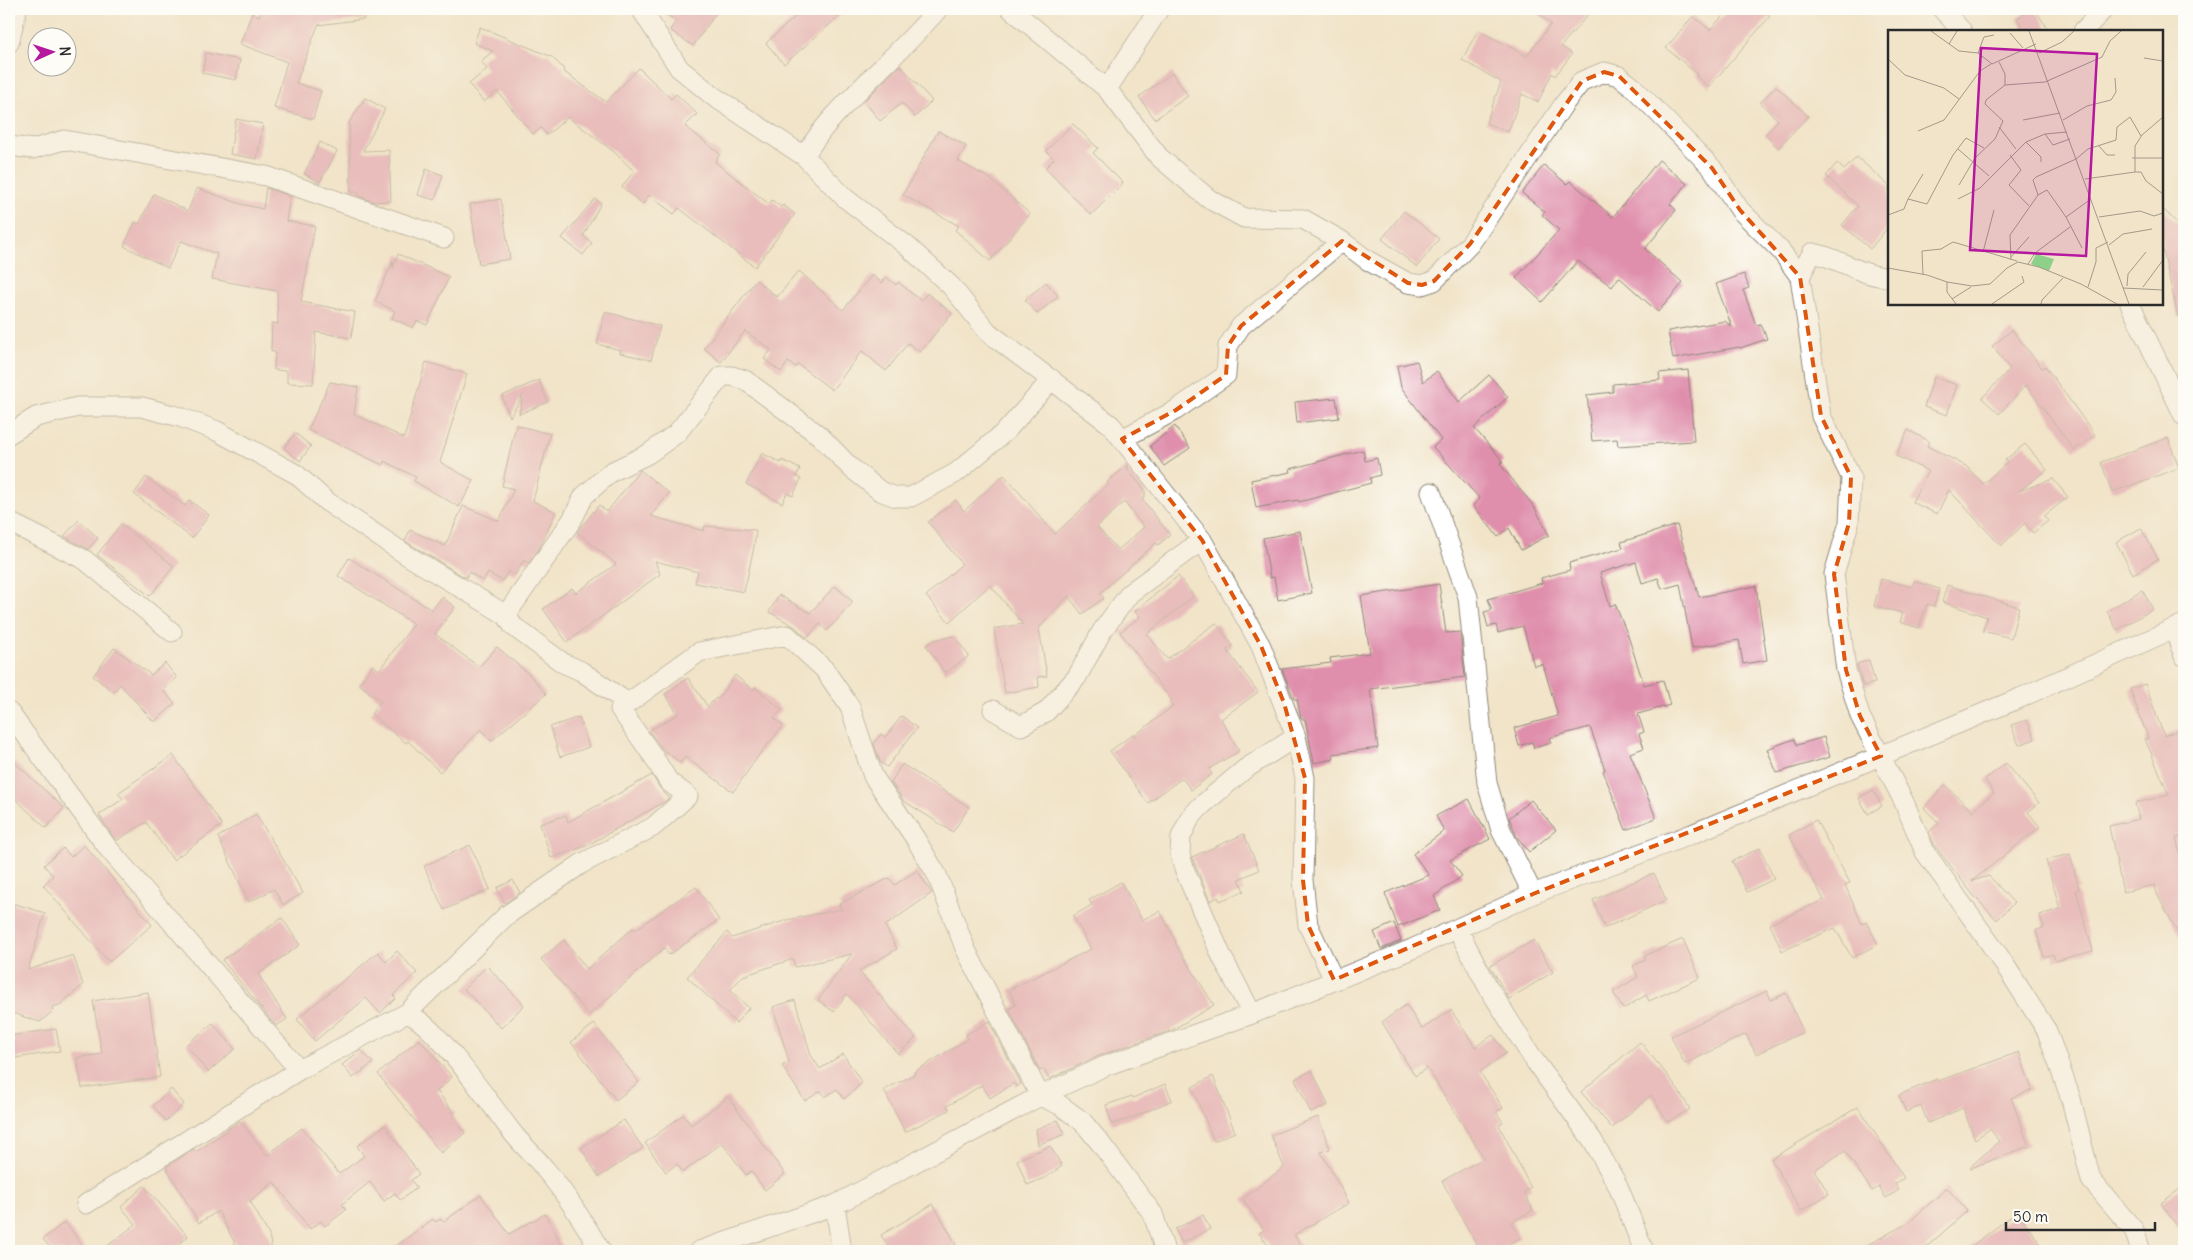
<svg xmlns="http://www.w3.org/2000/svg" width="2193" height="1260" viewBox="0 0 2193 1260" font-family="Delius,sans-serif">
<rect width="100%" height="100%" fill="#fdfcf7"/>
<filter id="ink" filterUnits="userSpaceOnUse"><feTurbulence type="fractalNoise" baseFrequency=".02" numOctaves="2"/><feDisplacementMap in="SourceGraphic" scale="10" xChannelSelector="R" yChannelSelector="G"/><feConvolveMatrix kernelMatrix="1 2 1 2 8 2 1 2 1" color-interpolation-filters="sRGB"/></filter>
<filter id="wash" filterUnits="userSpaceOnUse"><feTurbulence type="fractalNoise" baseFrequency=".0096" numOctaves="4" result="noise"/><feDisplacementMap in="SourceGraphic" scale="20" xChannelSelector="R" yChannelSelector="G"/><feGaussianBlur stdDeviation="1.12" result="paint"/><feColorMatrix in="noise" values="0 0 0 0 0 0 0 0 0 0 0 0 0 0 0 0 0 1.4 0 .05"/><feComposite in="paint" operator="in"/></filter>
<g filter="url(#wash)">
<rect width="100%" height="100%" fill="#f1e4c9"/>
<g id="blocks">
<!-- building -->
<path fill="#df8eab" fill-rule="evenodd" d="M262,9H363L364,19L318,25L296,83L321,91L313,119L274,108L287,62L240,44L252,13L259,16Z
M658,9H719L693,46L670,30L676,21Z
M804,9H848L784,64L766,43Z
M1533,9H1593L1561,46L1572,54L1555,76L1552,73L1538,102L1522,94L1508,132L1486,123L1501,82L1462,60L1478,30L1527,56L1551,24Z
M1729,9H1762L1770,16L1709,87L1696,76L1697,74L1666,48L1693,16L1710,30Z
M2033,9H2035L2049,31H2025L2017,18Z
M480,27L552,57L564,69L563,71L606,102L639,68L671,99L676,94L697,114L685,126L720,154L715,162L769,204L772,200L781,207L783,205L795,214L755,267L679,208L674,214L649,195L643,204L622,187L634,171L613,151L568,117L547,135L541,128L533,134L497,91L484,102L469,84L487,69L481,61L493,51L474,43Z
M206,53L240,60L236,80L202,73Z
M900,65L932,101L915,117L902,103L880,121L864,101Z
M1172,73L1188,96L1155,119L1139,97Z
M1776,86L1808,116L1778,148L1765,135L1778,120L1760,103Z
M365,98L385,109L363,151L389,150L391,201L374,202L359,196L358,192H351L349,123Z
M236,119L263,124L257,159L230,154Z
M1073,124L1098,148L1093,153L1123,183L1091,215L1045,168L1054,159L1046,151Z
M938,131L966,146L958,161L989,178L1030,214L990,261L955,230L959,226L903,195Z
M320,142L337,151L320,182L304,174Z
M1857,157L1889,186V226L1870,249L1842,225L1858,206L1826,176L1837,163L1844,170Z
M1659,160L1687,184L1670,204L1676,210L1645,249L1683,283L1658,312L1619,277L1612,287L1578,261L1542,302L1516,278L1559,230L1542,215L1545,212L1522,193L1544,165L1567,184L1570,181L1613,217Z
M426,169L443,175L435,200L418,195Z
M197,188L241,204L263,209L266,188L290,196L286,221L315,226L301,302L355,312L351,338L316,332L313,384L287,383V371L274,370L275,352L271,351L272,323L278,324L277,291L212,279L217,254L181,241L168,268L124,246L135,222L139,224L154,194L188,211Z
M501,199L510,259L479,264L470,204Z
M595,199L601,203L583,236L592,243L583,255L562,238Z
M2162,208L2184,230V316L2178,317L2162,246Z
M1404,211L1439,239L1417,267L1382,239Z
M398,254L449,277L427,325L417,321L413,328L392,318L395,311L375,301L393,261V268Z
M799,271L843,310L872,275L882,283L886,277L896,285L898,282L921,301L927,293L952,313L920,352L908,343L886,371L862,351L832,390L798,364L796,367L788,362L781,372L764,359L771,350L745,331L721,362L704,348L756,280L777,297Z
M1744,274L1749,288L1743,290L1756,325L1761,324L1767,339L1740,348L1739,347L1673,359L1668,331L1725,321L1732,327L1716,284Z
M1046,282L1058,296L1037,314L1025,300Z
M605,312L660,326L651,360L620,353L621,350L597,344Z
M2012,330L2042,368L2045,366L2095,435L2074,450L2026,385L1999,414L1982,398L2010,369L1992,346Z
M1417,361L1423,382L1437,371L1459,402L1489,375L1508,397L1474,428L1503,461L1500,464L1535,508L1549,535L1521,550L1509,528L1498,537L1473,505L1480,499L1433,447L1441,440L1401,387L1397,366Z
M426,362L467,374L440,462L474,481L459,507L414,481L416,477L384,461L383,465L308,430L330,382L358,387L354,414L404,438Z
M1688,370L1694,441L1618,446L1617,439L1592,441L1587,395L1613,392V384L1660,380L1659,373Z
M1934,377L1957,385L1947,415L1924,407Z
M539,380L548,402L519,414L523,395L510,417L502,396Z
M1336,398L1339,418L1297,423L1295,402Z
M516,425L550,434L533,501L556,512L541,545L529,563L524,560L515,575L509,571L502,581L488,573L483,581L469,572L466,578L405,541L410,530L445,546L463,506L499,521L514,489L502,486Z
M1175,426L1190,448L1164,466L1150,446Z
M1908,430L1929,441L1927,446L1966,466L1983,484L2007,463L2005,460L2025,444L2047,470L2019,491L2053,479L2068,497L2044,516L2048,521L2033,533L2025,523L2001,546L1949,490L1937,514L1912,502L1928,471L1896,456Z
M295,433L311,446L300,461L284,448Z
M2168,438L2179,468L2112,492L2101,462Z
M1363,450L1365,461L1377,458L1380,475L1370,478L1371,483L1299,502L1298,500L1256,508L1251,480L1291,472L1290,469Z
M762,453L781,463L782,460L800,469L796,476L801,479L793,496L787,493L782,503L746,484Z
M1128,465V470L1145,490V497L1142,499L1170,535L1158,545L1156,543L1100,593L1104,598L1082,614L1068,596L1039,628L1047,676L1038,677L1039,687L1005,693L994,629L1023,624L990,585L949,622L926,596L962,564L928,522L956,500L964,511L1004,475L1055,534L1109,484L1107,482ZM1124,502L1144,527L1118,550L1097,527Z
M640,470L669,493L651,516L704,531L705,526L756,530L754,547L744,592L695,583L698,572L655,561L660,574L567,642L543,609L572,588L576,593L616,564L577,532L599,505L607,512Z
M146,477L185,506L189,500L209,515L192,538L134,494Z
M79,520L98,538L88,549L64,536Z
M121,524L174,566L150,596L97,555Z
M1677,525L1699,597L1756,586L1767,660L1743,664L1739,640L1692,648L1680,584L1662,589L1658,578L1642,583L1636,562L1600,573L1610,606L1615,604L1628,636L1644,685L1663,680L1670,705L1638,714L1644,732L1639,734L1644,748L1630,753L1656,818L1626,830L1603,771L1605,770L1590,727L1549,738L1551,743L1534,748L1532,742L1519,746L1514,728L1558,716L1543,664L1534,666L1523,626L1498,633L1496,625L1488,627L1484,612L1492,610L1488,599L1542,583L1541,578L1570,570L1569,563L1623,548L1621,542Z
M2141,528L2158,559L2133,574L2116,542Z
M1300,531L1312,593L1278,600L1274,577L1270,578L1263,538Z
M349,558L432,610L442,597L455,607L435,634L479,667L497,647L530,675L546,694L491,741L481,729L440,772L408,741L406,743L371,714L381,701L359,684L373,665L379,670L414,624L338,576Z
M1178,576L1194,596L1147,634L1167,659L1216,623L1233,646L1227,650L1258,692L1221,719L1239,751L1209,769L1212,774L1191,790L1182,778L1148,803L1110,751L1133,734L1134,736L1173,706L1170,703L1172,701L1120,632L1140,617L1135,611Z
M1881,579L1912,587L1914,581L1939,589L1934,606L1927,604L1919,628L1900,622L1903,613L1874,606Z
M1439,584L1446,633L1460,632L1465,677L1370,689L1378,748L1333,754L1334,759L1314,763L1305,719H1301L1297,699H1294L1282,669L1331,663L1330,658L1370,653L1361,596Z
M1947,585L2019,607L2011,638L1983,631L1987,617L1942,602Z
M835,586L853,602L827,631L820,624L807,638L794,626L769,612L779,595L810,613Z
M2142,590L2153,609L2117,630L2107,611Z
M954,636L969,656L945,673L926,645L934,640Z
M114,648L151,675L165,663L177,678L163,690L175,704L154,722L120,684L114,692L93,676Z
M1869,660L1875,683L1863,686L1857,664Z
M735,675L753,690L755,687L782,710L774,718L783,726L759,755L733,792L685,757L681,763L663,750L649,731L678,714L665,694L688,678L708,707L716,698L718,699Z
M2145,684L2164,736L2181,729L2184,738V837L2176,838L2184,872V944L2157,894L2155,885L2123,892L2109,826L2139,819L2135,803L2169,795L2145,739L2148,738L2130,689Z
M902,716L917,728L887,767L880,762L874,743L881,734L885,737Z
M579,717L589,747L560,757L550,727Z
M2027,720L2035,739L2019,745L2011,725Z
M1824,737L1830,757L1777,773L1767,749L1794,739L1797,745Z
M173,755L222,825L173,860L146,822L116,841L99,815L123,799L118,793Z
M9,757L64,808L46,828L9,793Z
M2006,763L2039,803L2028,812L2040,827L1972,881L1989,876L2014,903L1997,920L1974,896L1935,846L1929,832L1939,823L1924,808L1945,785L1972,811L1994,793L1985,780Z
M902,764L969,807L953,832L904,801L891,782Z
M652,775L660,788L669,798L664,802L586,846L551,858L540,824L566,815L568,822Z
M1873,790L1882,806L1868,814L1859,798Z
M1469,799L1490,839L1450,860L1462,876L1434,896L1440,910L1398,927L1385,893L1429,875L1413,854L1444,831L1436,816Z
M1531,800L1556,830L1529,852L1517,837L1509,818Z
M256,814L303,893L283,905L274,889L249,902L218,837Z
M1816,820L1850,883L1845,885L1862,924L1866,922L1878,944L1852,958L1835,928L1782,951L1770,924L1824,900L1789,835Z
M1244,834L1259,870L1239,879L1244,891L1220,901L1218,897L1210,901L1192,857Z
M84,845L152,925L109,962L43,885L53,876L44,865L63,848L71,857Z
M470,845L490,889L444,910L424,866Z
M1760,848L1774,879L1747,892L1732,861Z
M2070,854L2079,889L2076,890L2093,951L2055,961L2053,954L2044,957L2036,930L2044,928L2040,915L2060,909L2046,860Z
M917,870L932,893L885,926L897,949L859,971L916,1038L898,1054L847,994L834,1012L818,1000L852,954L795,967L793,959L743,976L730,990L749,1008L736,1023L687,977L727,932L732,938L787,920L842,909L839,904L889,878L895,885Z
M1654,873L1666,900L1605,928L1593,900Z
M513,880L520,893L505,903L497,888Z
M1121,882L1142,920L1160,911L1176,942L1175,943L1214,1005L1172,1030L1101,1055L1049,1079L1044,1069L1040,1071L1009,1009L1016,1005L1009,990L1091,949L1073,916L1092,905L1089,900Z
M696,887L719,920L669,955L664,948L589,1015L541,959L564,940L587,969L633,928L635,930Z
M9,902L45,913L28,970L73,955L83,985L60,1005L52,1007L53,1011L40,1022L9,1012Z
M282,918L300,945L258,974L287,1019L276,1026L222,960Z
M1394,923L1401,941L1381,949L1374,932Z
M1683,939L1700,978L1649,1001L1646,995L1623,1009L1613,992L1638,977L1633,966L1646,960L1644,956Z
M1534,940L1553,972L1509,999L1490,966Z
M397,951L417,973L393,995L396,998L380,1013L366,998L315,1041L297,1019L378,952L386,962Z
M487,966L524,1005L501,1028L464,989Z
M1767,991L1771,1000L1786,993L1803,1032L1756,1054L1746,1034L1685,1064L1671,1036Z
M148,992L160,1077L82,1088L77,1058L102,1054L93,1001Z
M795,1000L811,1055L820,1069L843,1054L862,1083L844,1099L837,1089L825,1097L821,1091L805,1101L782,1066L789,1062L773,1007Z
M1406,1005L1422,1029L1451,1010L1475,1047L1493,1035L1506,1053L1480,1072L1503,1108L1496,1112L1503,1122L1499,1125L1531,1188L1524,1192L1533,1210L1512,1222L1520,1238L1496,1251H1480L1442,1181L1484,1158L1427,1068L1415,1076L1382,1022Z
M989,1021L1021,1084L1016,1087L1014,1083L990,1098L982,1085L947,1106L949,1110L905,1132L884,1090L915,1074L914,1072L968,1039L966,1035Z
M213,1023L235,1049L208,1072L186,1045Z
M594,1024L639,1082L616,1100L571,1042Z
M56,1029L60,1051L9,1059V1036Z
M419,1039L452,1077L437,1091L455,1114L452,1116L465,1133L441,1153L378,1074Z
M1640,1042L1673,1082L1690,1109L1668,1122L1651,1095L1612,1128L1581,1092Z
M361,1050L373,1063L353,1078L342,1065Z
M2019,1052L2032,1090L2011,1098L2029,1146L1971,1168L1970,1167L1999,1141L1990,1129L1975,1139L1963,1108L1928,1123L1921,1106L1906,1112L1899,1095L1937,1079L1938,1081Z
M1312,1070L1328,1105L1311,1113L1295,1079Z
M1213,1076L1235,1132L1214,1141L1192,1087Z
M1165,1084L1172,1100L1132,1118L1112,1124L1106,1105L1132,1096L1133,1098Z
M171,1089L184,1104L166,1121L153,1106Z
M728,1097L785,1174L765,1190L751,1171L746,1175L722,1143L683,1172L677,1164L666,1172L645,1143L683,1115L691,1125Z
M1858,1107L1904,1178L1895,1184L1899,1190L1886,1198L1879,1187L1872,1191L1845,1151L1814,1170L1829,1194L1801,1211L1771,1159Z
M1318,1117L1330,1149L1321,1152L1349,1203L1294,1235L1305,1251H1272L1259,1233L1264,1230L1243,1199L1284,1167L1271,1135Z
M624,1120L643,1148L599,1177L581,1148Z
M1058,1120L1065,1134L1038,1145L1036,1129Z
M240,1121L267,1155L302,1128L339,1174L364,1156L357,1146L385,1125L419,1174L411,1180L417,1188L400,1200L395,1193L384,1201L370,1182L342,1204L346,1210L325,1226L321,1221L310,1229L274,1182L250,1201L269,1235L272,1251H239L218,1211L199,1223L166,1167L194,1149L196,1152Z
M1050,1146L1062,1166L1047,1177L1027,1185L1017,1160Z
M144,1186L188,1236L171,1251H101L136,1224L121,1207Z
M2184,1186V1236L2161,1203Z
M1947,1188L1967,1211L1922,1251H1856L1908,1223Z
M481,1195L509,1234L545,1214L565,1251H389L433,1219L435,1222L441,1219L443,1222Z
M933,1204L956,1244L944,1251H891L881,1235Z
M2017,1212L2046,1251H1965Z
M1203,1215L1210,1229L1182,1243L1175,1229Z
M65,1222L87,1251H53L43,1239Z"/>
</g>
</g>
<g filter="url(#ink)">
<use href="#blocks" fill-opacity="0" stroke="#8e887a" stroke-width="1"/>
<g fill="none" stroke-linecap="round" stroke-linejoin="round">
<defs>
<path id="minor" d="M641,9L679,68L713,96L804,156L845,198L907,246L951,286L988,332L1111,425L1202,540L1261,646L1296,737L1245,769L1201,806L1190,818L1181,837L1180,855L1185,871L1222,957L1252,1014
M1011,9L1107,89L1159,157L1209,199L1244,218L1303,219L1342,241L1367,260L1408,283L1422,285L1434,281L1470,244L1564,104L1582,81L1604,72L1619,76L1633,87L1712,168L1740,210L1781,251L1800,277L1821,416L1851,477L1849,523L1834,574L1846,670L1860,716L1904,802L1925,852L2001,959L2047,1031L2071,1099L2091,1180L2134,1230L2141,1251
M1942,9L1962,31
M2083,31L2104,9
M9,43L17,9
M1107,89L1159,9
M9,146L33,149L64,140L266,176L444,238
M804,156C812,144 820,132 829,122C864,82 904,49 938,9
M1800,277L1812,253C1839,257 1862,277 1889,277
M2130,304L2184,416
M9,434L36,417L78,407H142L180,417L217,431L296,474L326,501L408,556L506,615L513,626L563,663L581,671L628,703
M1122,439L1176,410L1226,375L1228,346L1241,326L1342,241
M1431,492L1468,597L1487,783L1501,830L1533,894
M9,522L85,560L172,632
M506,615L572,520L584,496L611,472L648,454L677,433L722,376H732L745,380L820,436L850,467L880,491L896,497H911L956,473L1006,431L1052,379
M2174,629L2184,656
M993,710L1021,726L1046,712L1077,677L1102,631L1130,593L1202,540
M9,712L108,848L299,1070
M1296,737L1305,778L1303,880L1308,925L1334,980
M1458,930L1488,987L1534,1060L1593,1141L1618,1186L1644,1251
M407,1013L507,915L581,864L653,827L688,796L669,782L653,756L620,709L699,652L787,635L824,669L850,707L873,776L915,838L937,875L965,948L1040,1096L1060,1105L1083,1122L1101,1144L1153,1214L1165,1251
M86,1204L299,1070L407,1013C437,1025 490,1104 512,1132C522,1145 535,1156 545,1169C567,1195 584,1223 601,1251
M835,1205L842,1251
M699,1251L835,1205L1040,1096L1105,1066L1252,1014L1412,949L1533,894L1692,834L2020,698L2184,624"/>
</defs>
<!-- minor casing -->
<use href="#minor" stroke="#8e887a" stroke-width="21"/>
<!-- minor -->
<use href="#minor" stroke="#fff" stroke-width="19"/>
</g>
</g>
<!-- marked area -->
<path d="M0 0H2193V1260H0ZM1604,72L1619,76L1712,168L1740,210L1800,277L1821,416L1851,477L1849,523L1834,574L1846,670L1860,716L1881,756L1533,894L1334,980L1308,925L1303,880L1305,778L1284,703L1261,646L1202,540L1122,439L1176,410L1226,375L1228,346L1241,326L1342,241L1408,283L1422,285L1434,281L1470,244L1582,81Z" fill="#f1e4c9" fill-opacity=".55" fill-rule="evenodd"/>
<path fill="none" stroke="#df570e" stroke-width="4" stroke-dasharray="10 6" stroke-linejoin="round" d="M1604,72L1619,76L1712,168L1740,210L1800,277L1821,416L1851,477L1849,523L1834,574L1846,670L1860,716L1881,756L1533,894L1334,980L1308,925L1303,880L1305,778L1284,703L1261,646L1202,540L1122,439L1176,410L1226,375L1228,346L1241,326L1342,241L1408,283L1422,285L1434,281L1470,244L1582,81Z"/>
<!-- overview -->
<g transform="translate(1888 30)">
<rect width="275" height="275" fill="#f1e4c9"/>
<path d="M148,224L166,229L161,241L143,234Z" fill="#8cd089"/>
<path fill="none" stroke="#a29a8a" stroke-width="1" d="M43,1L71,21L90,23L104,34L148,14M141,1L241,274M122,3L135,18M61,14L69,1M90,23L96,7L106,5M151,23L174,12L186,1M256,28L275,31M0,29L17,45L56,58L71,69M111,32L117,44V55M135,90L172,83M175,90L199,76L223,70L228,62L227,48M111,97L128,119M30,101L56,90L92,41L103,34M157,104L179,102M138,112L153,127V132M211,116L219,125H227M70,119L101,146M122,125L133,140L121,155L141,176M244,128H275M247,142H253L258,151L275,164M197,149L247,142V116L254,105L275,87M71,155L87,128L107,109L115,91L97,74L98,70L117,55L157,52L214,27L222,11L233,1M150,165L145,150L148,147L188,129L200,119L228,110L229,97L242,87L253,106M20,169L35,144M70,169L92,158L138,112L157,104L165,115L182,109M0,185L16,179L20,169L39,174L65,125L78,108L96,118M211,187L252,181L266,186L275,183M221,215L235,204L264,199M194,218L178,187L203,169M95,222L106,180M123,227L141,207M123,230L122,205L150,165L159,160L178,187M140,234L147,223L182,197M0,238L39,245L59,252V262L68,274M35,245L34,221L53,219L65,212L129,231M59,252L84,256L102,254L119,238L130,232L151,237L193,254L229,274M239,256L240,244L258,222M200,257L208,232V218L220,212M255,257L275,230M235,258L275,260M64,269L83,257M104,274L136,252L134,246M153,274L154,270L175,248"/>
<path fill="#b5179e" fill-opacity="0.15" stroke="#b5179e" stroke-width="2.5" d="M93,18L209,24L198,226L82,220Z"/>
<rect width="275" height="275" fill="none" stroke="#2b2b2b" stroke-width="2.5"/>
</g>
<!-- margin -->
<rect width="2193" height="1260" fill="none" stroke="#fdfcf7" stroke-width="30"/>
<!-- north arrow -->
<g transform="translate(52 52) rotate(87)"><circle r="24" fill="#fdfcf7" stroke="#a9a8a5"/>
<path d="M0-4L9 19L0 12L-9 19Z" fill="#b5179e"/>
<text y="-8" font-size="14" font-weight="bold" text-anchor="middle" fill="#2b2b2b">N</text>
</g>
<!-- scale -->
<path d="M2006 1222v8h149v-8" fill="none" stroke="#2b2b2b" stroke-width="2.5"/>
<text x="2013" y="1222" font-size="15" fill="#2b2b2b" stroke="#fdfcf7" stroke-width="4" paint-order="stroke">50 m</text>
</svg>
